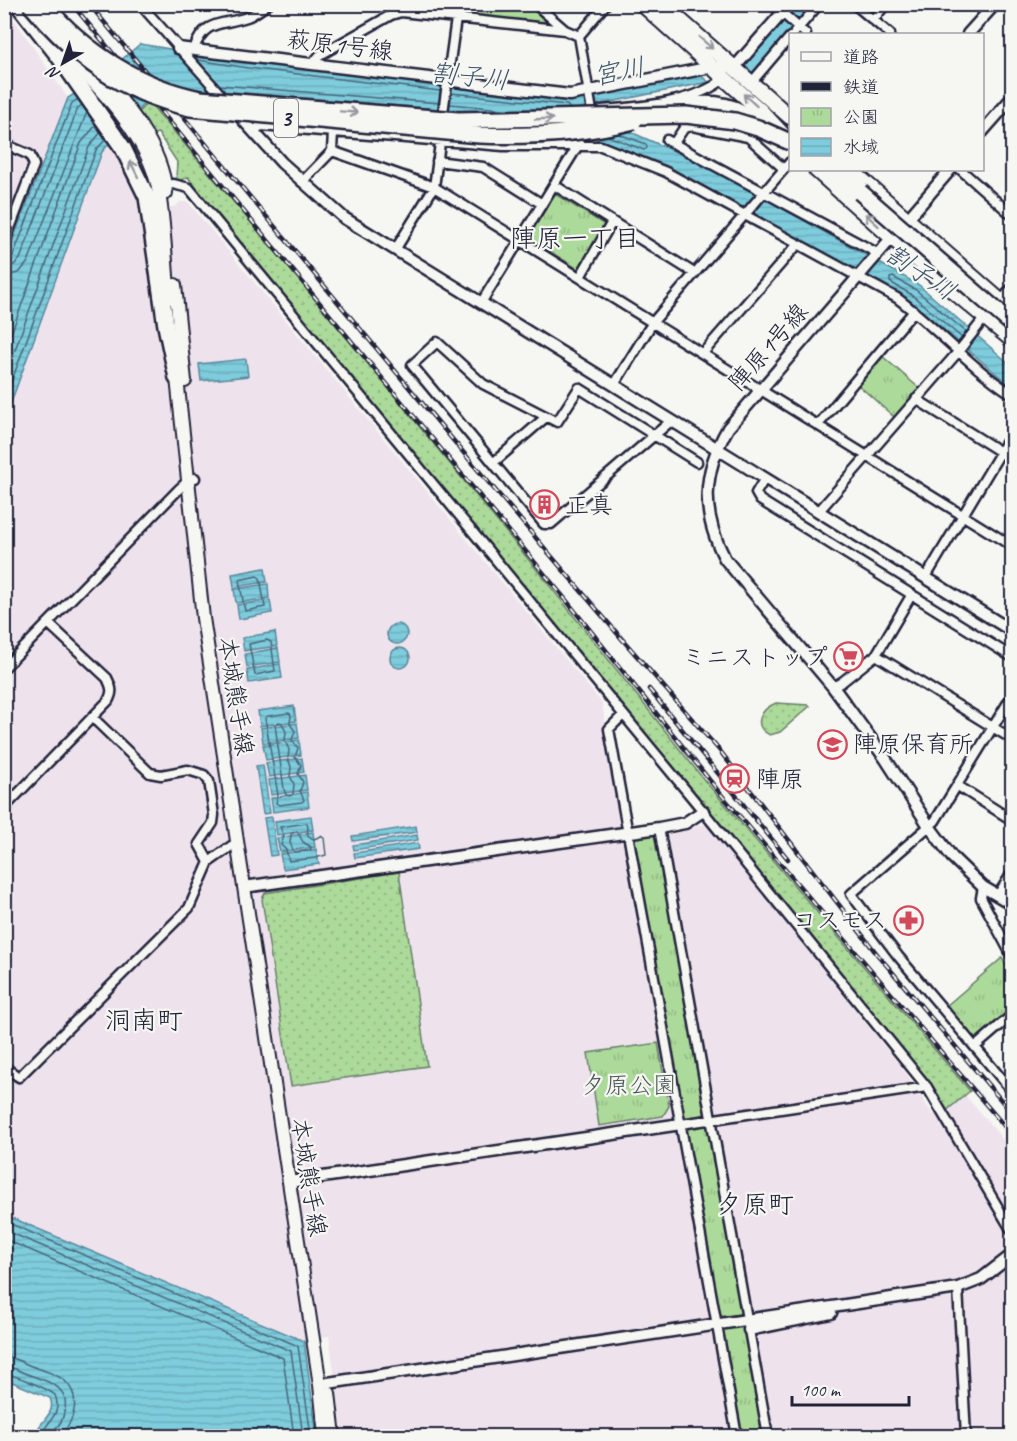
<svg xmlns="http://www.w3.org/2000/svg" width="1017" height="1441" viewBox="0 0 1017 1441" font-family="Caveat,'Klee One',sans-serif">
<defs>
<pattern id="grass-dots" width="8" height="8" patternUnits="userSpaceOnUse" patternTransform="scale(1.5)"><rect width="8" height="8" fill="#acda9a"/><path d="M2 2h.1M6 6h.1" fill="none" stroke="#94bb86" stroke-width="1.8" stroke-linecap="round"/></pattern>
<pattern id="park-tufts" width="24" height="20" patternUnits="userSpaceOnUse" patternTransform="scale(1.5)"><rect width="24" height="20" fill="#acda9a"/><path d="M3 7l-1-3M5 7V3M7 7l1-3M15 17l-1-3M17 17v-4M19 17l1-3" fill="none" stroke="#94bb86"/></pattern>
<pattern id="water-rules" width="6" height="5" patternUnits="userSpaceOnUse" patternTransform="scale(1.5)"><rect width="6" height="5" fill="#7eccdc"/><path d="M0 2.5h6" fill="none" stroke="#6dafbe"/></pattern>
</defs>
<rect width="100%" height="100%" fill="#f6f6f2"/>
<filter id="ink" filterUnits="userSpaceOnUse"><feTurbulence type="fractalNoise" baseFrequency=".0167" numOctaves="2"/><feDisplacementMap in="SourceGraphic" scale="12" xChannelSelector="R" yChannelSelector="G"/><feConvolveMatrix kernelMatrix="1 2 1 2 8 2 1 2 1" color-interpolation-filters="sRGB"/></filter>
<g filter="url(#ink)">
<!-- built -->
<path fill="#eee3ed" d="M5,6L68,98L5,260Z
M114,139L128,169L138,201L168,208L176,206L180,202H188L602,703L620,822L618,837L706,824L907,1074L933,1115L963,1093L1012,1150V1436H343L329,1336L304,1341L286,1335L5,1215L4,419L102,152Z"/>
<!-- grass -->
<path fill="url(#grass-dots)" stroke="#677e6a" stroke-width="1.5" d="M148,101L282,259L542,576L705,781L970,1091L946,1111L932,1086L692,791L209,207L188,177L181,180L176,179L177,162L158,133L153,134L138,113Z
M776,703L809,705L810,706L780,732L770,735C751,726 761,709 776,703Z
M399,872L427,1066L291,1086L262,899L265,893Z"/>
<!-- park -->
<path fill="url(#park-tufts)" stroke="#677e6a" stroke-width="1.5" d="M460,5H528L551,24L459,14Z
M555,194L605,225L578,269L528,238Z
M881,355L919,388L894,417L857,384Z
M654,833L657,835L764,1436H741L634,842L637,836Z
M1002,958L1012,979V1009L975,1041L946,1006Z
M658,1043L669,1106L663,1116L599,1126L588,1053Z"/>
<!-- water -->
<path fill="url(#water-rules)" stroke="#59889c" stroke-width="1.5" d="M140,44L249,62L569,100L700,75L709,82L576,109L575,112L633,133L703,164L919,285L1012,366V387L909,300L665,165L603,141L537,118L476,112L159,86L102,152L5,419V260L68,98L101,77Z
M246,359L248,376L201,381L199,364Z
M265,568L267,582L234,587L232,574Z
M268,584L269,598L236,603L234,589Z
M270,600L272,613L239,619L237,605Z
M387 634a10 10 0 1 1 20 0a10 10 0 1 1-20 0Z
M275,632L277,646L244,651L242,638Z
M278,648L280,662L247,667L245,654Z
M390 658a10 10 0 1 1 20 0a10 10 0 1 1-20 0Z
M280,664L282,678L249,683L247,670Z
M294,706L296,721L260,726L258,711Z
M297,723L299,738L263,743L261,728Z
M299,740L301,755L266,760L263,745Z
M302,758L304,772L269,777L266,763Z
M263,765L270,813L263,814L256,766Z
M305,775L307,790L271,795L269,780Z
M307,792L309,807L273,812L271,798Z
M311,816L313,830L277,835L275,821Z
M272,817L277,855L270,856L264,818Z
M416,826L417,832L353,841L352,836Z
M313,832L315,847L280,852L277,838Z
M417,835L418,840L354,850L353,845Z
M418,843L419,849L355,858L354,853Z
M316,849L319,864L283,869L280,854Z
M5,1215L304,1341L317,1436H35C38,1421 57,1415 50,1398L5,1379Z"/>
<g fill="none" stroke-linecap="round" stroke-linejoin="round">
<!-- shore -->
<path stroke="#47667b" stroke-width="1.5" d="M198,60L248,68L440,91
M220,85L439,103
M451,93L567,105L570,109
M450,104L513,110
M608,136L644,150L647,148L646,144L619,134
M4,260L9,259L13,256L72,103L78,99
M4,267L14,265L20,259L78,108L82,105
M4,276L19,273L28,262L87,112
M962,338L912,295L890,282V278L893,277L916,290L966,332
M4,353L81,143L96,125
M4,380L89,147L101,132
M4,402L96,150L106,139
M257,576L260,578L265,607L245,611L239,580Z
M267,640L271,642L275,671L255,675L249,644Z
M289,713L291,715L290,724L295,731L292,740L298,748L295,757L301,765L298,774L303,782L300,791L304,800L302,802L279,805L276,803L278,795L265,718L268,716Z
M279,722L282,723L286,732L285,740L289,750L288,758L291,767L290,776L294,784L293,794L290,796L286,795L284,789L275,725Z
M307,823C310,829 303,836 314,839L321,836L324,838L326,855L315,858L289,861L286,850L281,845L284,836L280,827Z
M297,831L303,842L311,847L310,851L294,852L290,843L291,834Z
M4,1221L298,1346L311,1436
M4,1230L291,1351L303,1436
M4,1239L283,1358L294,1436
M4,1357C15,1357 21,1362 31,1366C42,1370 56,1373 65,1381C82,1397 74,1422 60,1436
M4,1366C14,1367 18,1371 27,1374C43,1380 69,1385 65,1408C64,1413 63,1418 61,1422C57,1428 52,1431 48,1436
M4,1374C14,1374 48,1389 55,1395C63,1415 46,1421 41,1436"/>
<!-- river -->
<path stroke="#7eccdc" stroke-width="14" d="M750,70L806,4"/>
<defs>
<path id="minor" d="M140,4L222,96
M535,4L565,30L579,36
M772,4L806,34
M854,4L890,34
M873,20L886,4
M795,32L819,4
M579,36L592,111L590,118
M579,36L606,4
M194,49C205,18 222,26 247,17C255,14 262,8 268,4
M313,63L320,55L391,15L401,12L565,30
M751,83L790,37
M602,110C640,107 697,103 726,77
M442,120L458,4
M253,131L261,126L503,146H601L666,172L897,298C937,328 970,367 1012,394
M667,140L877,253
M674,143L684,128L692,126L748,137L784,169
M4,144L30,155L34,165L4,244
M332,151L434,187L1012,546
M437,161L483,167L542,204
M961,170L1012,215
M302,182L332,151L333,132
M554,185L694,273
M161,186L173,184L189,188L703,811L927,1087L1012,1231
M395,250L434,187L441,136
M580,277L612,222
M1001,301L1012,288
M481,303L579,144
M703,353L798,244
M614,385L653,322L790,162
M916,399L1012,459
M671,421L551,524H544L412,365L437,342L483,384L557,422L579,388L697,462
M818,425L914,311
M493,463L546,417
M765,478L756,493L760,500L1012,657
M819,511L958,352L986,316
M926,577L1012,433
M876,655L1012,739
M4,668L179,489L189,480L195,478
M833,687L842,682L876,655L912,594
M1012,696L935,821L851,894L898,956L1012,1091
M623,715L609,729L737,1436
M92,717L150,773L161,775L188,770L204,775L209,781L214,815L213,823L199,844L209,862
M958,786L1012,820
M4,808L108,701C113,692 112,688 107,678L48,623
M659,828L768,1436
M983,887L981,898L1012,956
M998,895L1012,873
M975,1047L1012,1015
M4,1067L19,1077L189,908L209,862L237,842
M681,1124L927,1087
M958,1288L966,1436"/>
<path id="tertiary" d="M968,34L995,4
M178,48L570,95L712,67H735L790,4
M235,111L282,163L344,218L1012,631
M982,132L1012,98
M950,170L728,428C702,473 701,513 725,559L833,687L885,758L929,826L952,857L983,887L1012,904
M244,887L659,828L685,823L703,811
M289,1182L681,1124
M749,1330L831,1313
M328,1383L958,1288L981,1279L1012,1255"/>
<path id="secondary" d="M53,39C91,80 147,131 158,188C165,223 165,261 169,298
M95,70C126,104 162,146 166,193
M175,285L185,381
M176,369L203,618L320,1385L325,1436
M329,1393L334,1436"/>
<path id="trunk" d="M642,4L762,112L790,142
M662,4L790,117
M816,170L935,276L1012,340
M851,170L1012,311"/>
<path id="motorway" d="M18,4L58,55L123,148L147,197L166,326L177,378
M659,113C686,104 717,99 743,113C751,117 758,124 766,129
M832,170L860,192"/>
</defs>
<!-- minor casing -->
<use href="#minor" stroke="#22223b" stroke-width="13"/>
<!-- tertiary casing -->
<use href="#tertiary" stroke="#22223b" stroke-width="15"/>
<!-- secondary casing -->
<use href="#secondary" stroke="#22223b" stroke-width="16"/>
<!-- trunk casing -->
<use href="#trunk" stroke="#22223b" stroke-width="18"/>
<!-- motorway casing -->
<use href="#motorway" stroke="#22223b" stroke-width="20"/>
<!-- minor -->
<use href="#minor" stroke="#f6f6f2" stroke-width="8"/>
<!-- tertiary -->
<use href="#tertiary" stroke="#f6f6f2" stroke-width="10"/>
<!-- secondary -->
<use href="#secondary" stroke="#f6f6f2" stroke-width="12"/>
<!-- trunk -->
<use href="#trunk" stroke="#f6f6f2" stroke-width="14"/>
<!-- motorway -->
<use href="#motorway" stroke="#f6f6f2" stroke-width="15"/>
<defs>
<path id="rail" d="M72,4L566,600L719,792L1012,1135
M89,4L478,470L622,639L720,751L877,954L1012,1113
M649,689L788,859"/>
</defs>
<!-- rail casing -->
<use href="#rail" stroke="#22223b" stroke-width="4.5"/>
<!-- rail -->
<use href="#rail" stroke="#f6f6f2" stroke-width="2" stroke-dasharray="7" stroke-linecap="butt"/>
<defs>
<path id="motorway-bridge" d="M30,4C76,58 120,92 190,108L479,135C532,137 583,134 634,121
M44,4C86,53 137,86 200,99L458,120L686,115L735,121L758,128L790,142
M860,192L1012,324"/>
</defs>
<!-- motorway-bridge casing -->
<use href="#motorway-bridge" stroke="#22223b" stroke-width="20" stroke-linecap="butt"/>
<!-- motorway-bridge -->
<use href="#motorway-bridge" stroke="#f6f6f2" stroke-width="15"/>
</g>
<!-- one-way arrows -->
<defs><path id="oneway-shaft" d="M-6 0H5M1.5-3L5.5 0L1.5 3" fill="none" stroke-width="1.6" stroke-linecap="round" stroke-linejoin="round" transform="scale(1.5)"/></defs>
<g stroke="#9797a0">
<use href="#oneway-shaft" transform="translate(706 43) rotate(41)"/>
<use href="#oneway-shaft" transform="translate(750 100) rotate(-138)"/>
<use href="#oneway-shaft" transform="translate(349 112) rotate(4)"/>
<use href="#oneway-shaft" transform="translate(544 119) rotate(-2)"/>
<use href="#oneway-shaft" transform="translate(134 169) rotate(-116)"/>
<use href="#oneway-shaft" transform="translate(872 220) rotate(-138)"/>
</g>
</g>
<!-- icons -->
<defs>
<symbol id="building-ring" viewBox="-11 -11 22 22"><circle r="9.5" fill="#f6f6f2" stroke="#d1495b" stroke-width="1.5"/><path d="M-4-6H4V6H1V3H-1V6H-4ZM-2.5-4.3h1.7v1.8h-1.7ZM.8-4.3h1.7v1.8H.8ZM-2.5-1h1.7V.8h-1.7ZM.8-1h1.7V.8H.8Z" fill="#d1495b"/></symbol>
<symbol id="supermarket-ring" viewBox="-11 -11 22 22"><circle r="9.5" fill="#f6f6f2" stroke="#d1495b" stroke-width="1.5"/><path d="M-6-5.5h2.5l.6 2H6L4.5 2H-2.5L-4.4-4H-6ZM-1.5 3.2a1.3 1.3 0 1 0 .1 0ZM3 3.2a1.3 1.3 0 1 0 .1 0Z" fill="#d1495b"/></symbol>
<symbol id="school-ring" viewBox="-11 -11 22 22"><circle r="9.5" fill="#f6f6f2" stroke="#d1495b" stroke-width="1.5"/><path d="M0-5L7-2L0 1L-7-2ZM-4 1L0 2.5L4 1V4Q0 6-4 4Z" fill="#d1495b"/></symbol>
<symbol id="station-ring" viewBox="-11 -11 22 22"><circle r="9.5" fill="#f6f6f2" stroke="#d1495b" stroke-width="1.5"/><path d="M-3-6H3Q5-6 5-4V2Q5 4 3 4L4.5 6H3L1.5 4h-3L-3 6H-4.5L-3 4Q-5 4-5 2V-4Q-5-6-3-6ZM-3.5-4v3h7v-3ZM-3.5 1v1.5H-2V1ZM2 1v1.5H3.5V1Z" fill="#d1495b"/></symbol>
<symbol id="pharmacy-ring" viewBox="-11 -11 22 22"><circle r="9.5" fill="#f6f6f2" stroke="#d1495b" stroke-width="1.5"/><path d="M-2-6h4v4h4v4h-4v4h-4v-4h-4v-4h4Z" fill="#d1495b"/></symbol>
</defs>
<g fill-rule="evenodd">
<use href="#building-ring" x="528" y="488" width="33" height="33"/>
<use href="#supermarket-ring" x="832" y="640" width="33" height="33"/>
<use href="#school-ring" x="816" y="728" width="33" height="33"/>
<use href="#station-ring" x="718" y="762" width="33" height="33"/>
<use href="#pharmacy-ring" x="892" y="904" width="33" height="33"/>
</g>
<g text-anchor="middle" stroke-width="4.5" stroke-linejoin="round" paint-order="stroke">
<!-- shield labels -->
<rect fill="#f6f6f2" stroke="#626272" stroke-width="1.5" x="274" y="99" width="24" height="38" rx="4.5"/>
<g font-size="22" font-weight="bold" fill="#22223b">
<text x="286" y="126">3</text>
</g>
<!-- street labels -->
<g font-size="24" fill="#22223b" stroke="#f6f6f2">
<text transform="translate(340 45) rotate(7)" y="8">萩原1号線</text>
<text transform="translate(768 347) rotate(-49)" y="8">陣原1号線</text>
<text transform="translate(236 696) rotate(81)" y="8">本城熊手線</text>
<text transform="translate(309 1177) rotate(81)" y="8">本城熊手線</text>
</g>
<!-- poi labels -->
<g font-size="24" fill="#22223b" stroke="#f6f6f2" text-anchor="start">
<text x="565" y="513">正真</text>
<text x="828" y="665" text-anchor="end">ミニストップ</text>
<text x="853" y="752">陣原保育所</text>
<text x="756" y="787">陣原</text>
<text x="887" y="928" text-anchor="end">コスモス</text>
</g>
<!-- park labels -->
<g font-size="24" fill="#4b5958" stroke="#f6f6f2">
<text x="629" y="1093">夕原公園</text>
</g>
<!-- water labels -->
<g font-size="26" font-style="italic" fill="#3e556b" stroke="#f6f6f2">
<text transform="translate(619 71) rotate(-11)" y="9">宮川</text>
<text transform="translate(470 76) rotate(6)" y="9">割子川</text>
<text transform="translate(921 272) rotate(34)" y="9">割子川</text>
</g>
<!-- neighbourhood labels -->
<g font-size="26" fill="#22223b" stroke="#f6f6f2">
<text x="575" y="247">陣原一丁目</text>
<text x="144" y="1029">洞南町</text>
<text x="755" y="1213">夕原町</text>
</g>
</g>
<!-- margin -->
<rect width="1017" height="1441" fill="none" stroke="#f6f6f2" stroke-width="24"/>
<rect x="12" y="12" width="993" height="1417" fill="none" stroke="#22223b" stroke-width="2" filter="url(#ink)"/>
<!-- legend -->
<rect x="789" y="33" width="195" height="138" fill="#f6f6f2" stroke="#a1a1a9" stroke-width="1.5"/>
<rect x="801" y="52" width="30" height="9" fill="#f6f6f2" stroke="#a1a1a9" stroke-width="1.5"/>
<text x="843" y="63" font-size="18" fill="#22223b">道路</text>
<rect x="801" y="82" width="30" height="9" fill="#22223b" stroke="#a1a1a9" stroke-width="1.5"/>
<text x="843" y="93" font-size="18" fill="#22223b">鉄道</text>
<rect x="801" y="108" width="30" height="18" fill="url(#park-tufts)" stroke="#a1a1a9" stroke-width="1.5"/>
<text x="843" y="123" font-size="18" fill="#22223b">公園</text>
<rect x="801" y="138" width="30" height="18" fill="url(#water-rules)" stroke="#a1a1a9" stroke-width="1.5"/>
<text x="843" y="153" font-size="18" fill="#22223b">水域</text>
<!-- north arrow -->
<g transform="translate(63 63) rotate(220)" stroke="#f6f6f2" stroke-width="4.5" paint-order="stroke">
<path d="M0-4.5L10 22L0 15L-10 22Z" fill="#22223b"/>
<text y="-9" font-size="16" font-weight="bold" text-anchor="middle" fill="#22223b">N</text>
</g>
<!-- scale -->
<path d="M792 1396v9h117v-9" fill="none" stroke="#22223b" stroke-width="3"/>
<text x="801" y="1396" font-size="18" fill="#22223b" stroke="#f6f6f2" stroke-width="4.5" paint-order="stroke">100 m</text>
</svg>
